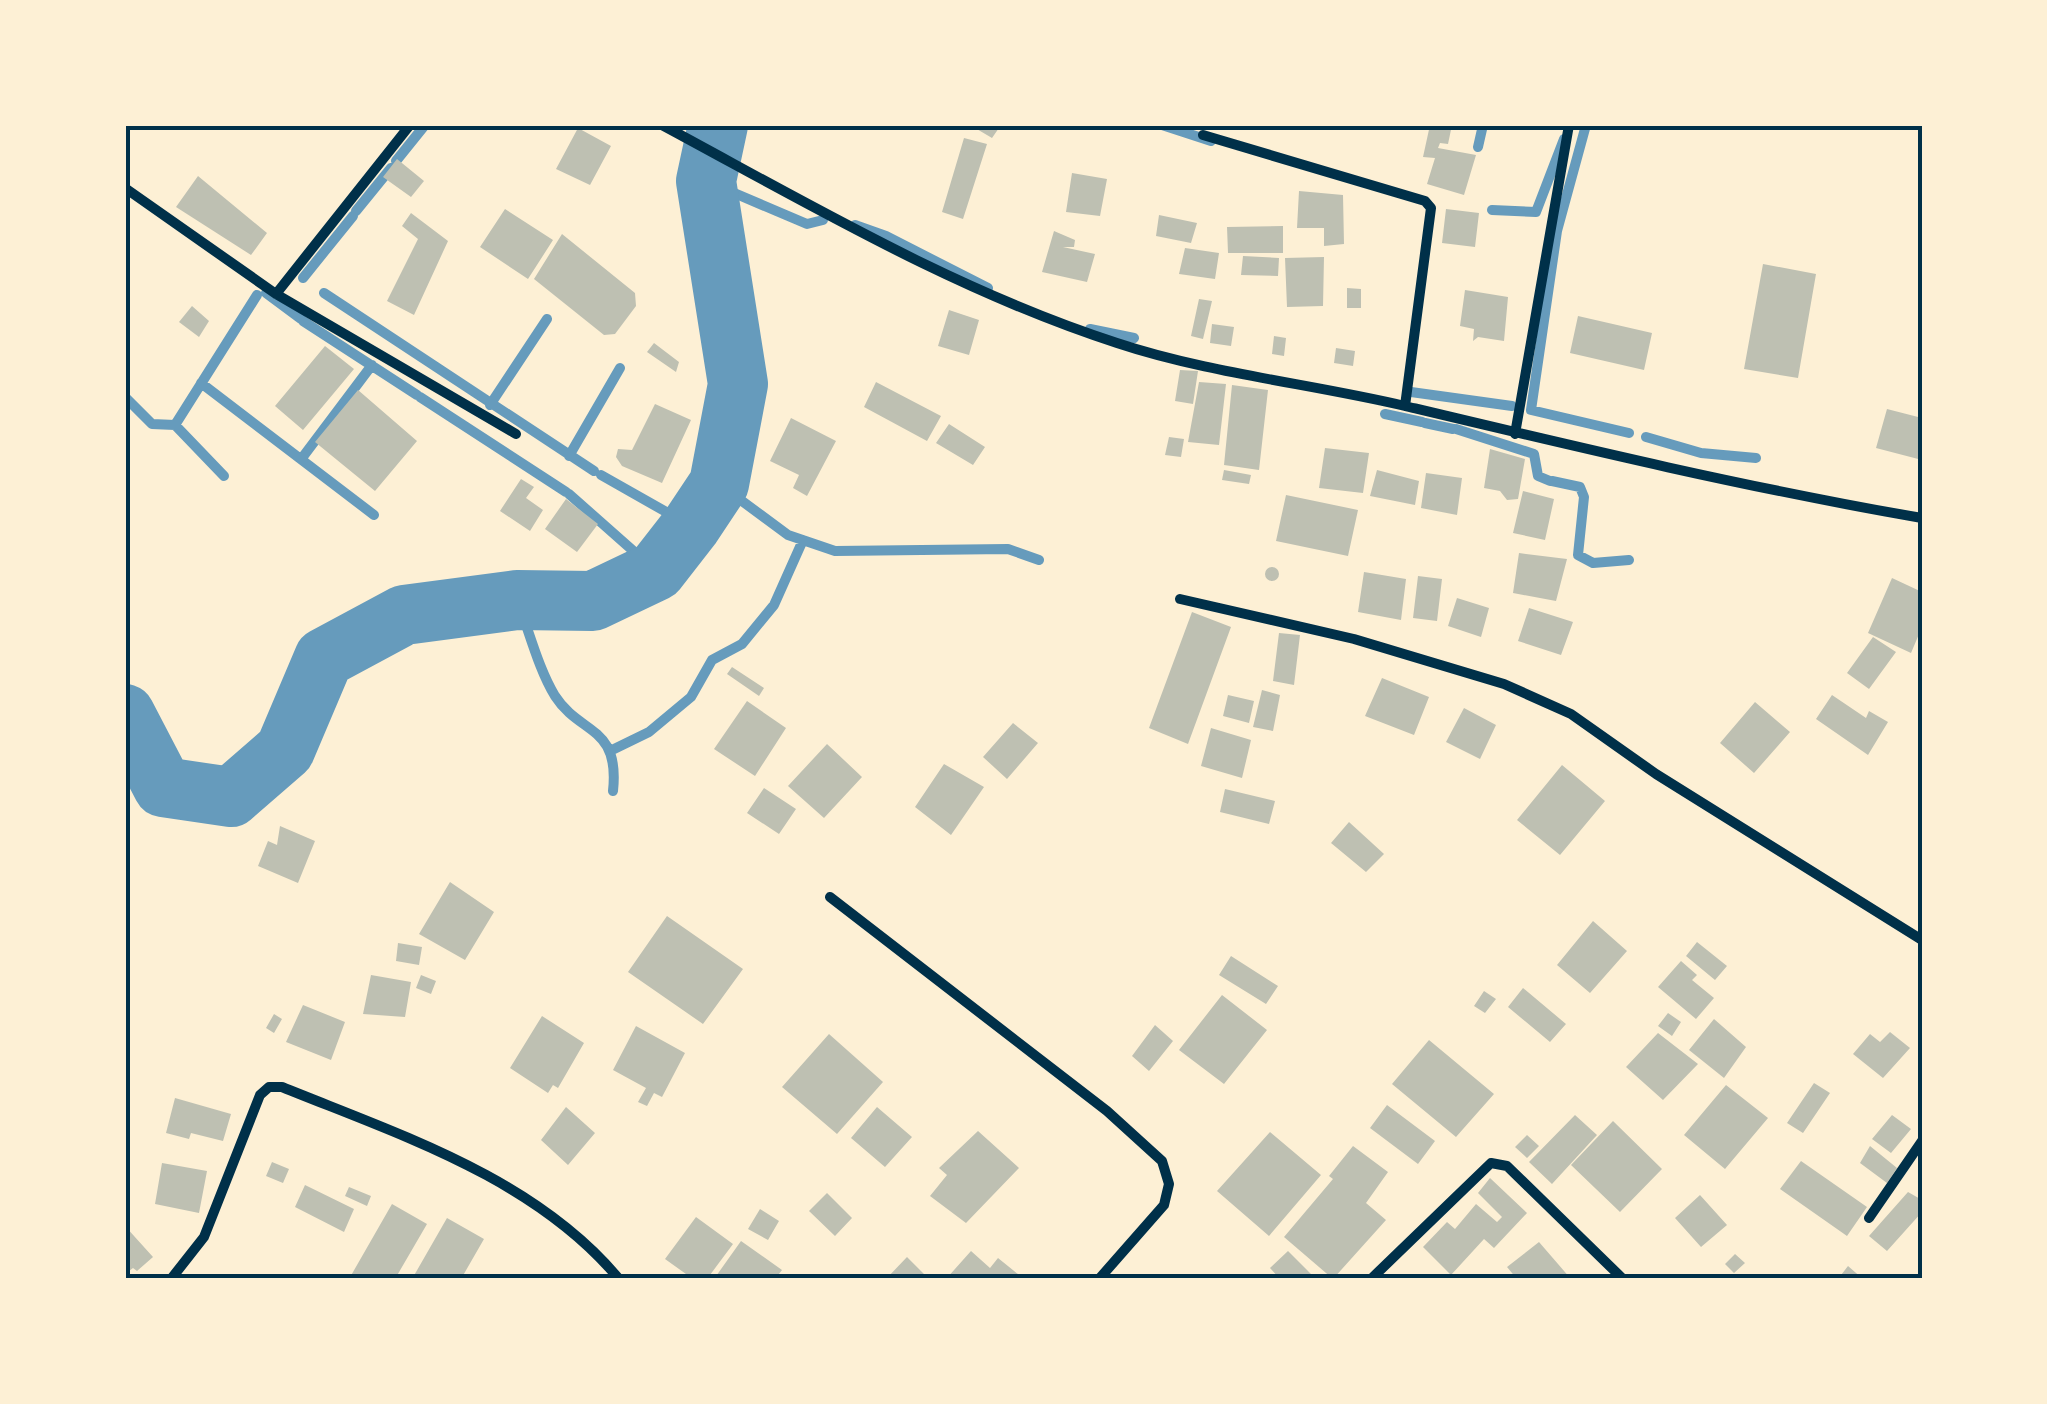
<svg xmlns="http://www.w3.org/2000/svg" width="2047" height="1404" viewBox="0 0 2047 1404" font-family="Ubuntu,sans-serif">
<rect width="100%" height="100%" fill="#fdf0d5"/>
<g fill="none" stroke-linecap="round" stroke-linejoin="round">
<!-- stream -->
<path stroke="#669bbc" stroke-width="10" d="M680,125L681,126
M1162,125L1211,141
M1586,125L1557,231L1531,410L1629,433
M1478,147L1483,125
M396,161L425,125
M706,181L807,224L823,220
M1492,210L1536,212L1564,139
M356,211L391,168
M855,225L886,236L988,288
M303,278L353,216
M266,293L301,319
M324,293L594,471
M303,321L417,395
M1090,329L1134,338
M201,383L374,515
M1411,392L1512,406
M125,397L152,424L175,425L224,476
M420,397L566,492
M490,405L547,319
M1385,414L1422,422
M1425,423L1453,429
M175,425L257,295
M1456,429L1534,454L1538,476L1550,481
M1646,437L1701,453L1756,458
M569,456L620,368
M302,458L372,365
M601,475L691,526
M1552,481L1580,487L1584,497L1578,555L1593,563L1629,560
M719,484L788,535L835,551L1008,549L1039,560
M569,494L656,571
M517,600C529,630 538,668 555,696C580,735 620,725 613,791
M611,756L610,751L649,732L691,697L712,660L742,644L774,605L803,540"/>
<!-- river -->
<path stroke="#669bbc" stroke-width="60" d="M125,714L163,787L231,797L285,750L324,658L404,615L517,600L593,601L656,571L691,526L719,484L738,384L706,181L718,125"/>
</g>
<!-- building -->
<path fill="#bec0b2" d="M970,125H1001L992,138Z
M1430,125H1452L1448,144L1440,143L1438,148L1476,155L1464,195L1427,184L1435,158L1423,157Z
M578,128L611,146L590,185L556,169Z
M964,138L987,144L963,219L942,212Z
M397,159L424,181L411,197L383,177Z
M1072,173L1107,179L1100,216L1066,212Z
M198,176L267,233L251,255L176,207Z
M1299,191L1343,195L1344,244L1324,246V228H1297Z
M505,209L553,240L528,279L480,247Z
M1446,209L1479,213L1475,247L1442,243Z
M411,213L448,241L414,315L387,301L418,239L402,226Z
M1159,215L1197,223L1191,243L1156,236Z
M1283,226V253H1228L1227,227Z
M1054,231L1075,240L1074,247H1063L1095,254L1087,282L1042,272Z
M562,234L635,293L636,306L615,334L604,335L534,279Z
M1185,248L1219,253L1215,279L1179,274Z
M1243,256L1279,258L1278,276L1241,275Z
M1324,257L1323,306L1287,307L1285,258Z
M1763,264L1816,274L1798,378L1744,369Z
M1347,288L1361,289V308H1347Z
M1465,290L1508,297L1504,341L1478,337L1473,341L1474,329L1460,326Z
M1199,299L1212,301L1203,339L1191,336Z
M192,306L209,321L199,337L179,322Z
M949,310L979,320L969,355L938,346Z
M1578,316L1652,333L1644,370L1570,353Z
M1212,324L1234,327L1231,346L1210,343Z
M1274,336L1286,338L1284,356L1272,354Z
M654,343L679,362L676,372L647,352Z
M325,346L354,369L303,430L275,406Z
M1336,348L1355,351L1353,366L1334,363Z
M1180,370L1198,371L1193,404L1175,401Z
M876,382L941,416L927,441L864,407Z
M1199,382L1226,384L1219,445L1188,442Z
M1232,385L1268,390L1259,470L1224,465Z
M358,390L417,441L375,491L315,442Z
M655,404L691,420L662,483L622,466L616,457L618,449L632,450Z
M1887,409L1922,418V460L1876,448Z
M791,418L836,441L807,496L793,488L799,475L770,461Z
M949,424L985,447L973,465L936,443Z
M1169,437L1184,439L1181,457L1165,455Z
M1325,448L1369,453L1363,493L1319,488Z
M1490,449L1525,459L1518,499L1507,500L1500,491L1484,488Z
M1224,470L1251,475L1249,484L1222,480Z
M1377,470L1419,481L1415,505L1370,496Z
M1426,473L1462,478L1457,515L1421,508Z
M521,479L534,487L526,498L543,510L530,531L500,511Z
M1523,491L1554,499L1545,540L1513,533Z
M1286,495L1358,510L1348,556L1276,541Z
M566,499L598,524L577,552L545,529Z
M1519,553L1567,559L1556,601L1513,593Z
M1265 574a7 7 0 1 1 14 0a7 7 0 1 1-14 0Z
M1364,572L1406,579L1401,620L1358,612Z
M1418,576L1442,579L1437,621L1413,618Z
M1892,578L1922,592V627L1911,653L1868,633Z
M1457,598L1489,608L1481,637L1448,626Z
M1529,608L1573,622L1561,655L1518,641Z
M1192,612L1231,627L1188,744L1149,728Z
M1279,633L1300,635L1294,685L1273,681Z
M1873,637L1896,652L1869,689L1847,673Z
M732,667L764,688L759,696L727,674Z
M1382,678L1429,697L1414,735L1365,716Z
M1262,690L1280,695L1273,731L1253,727Z
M1228,695L1254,701L1249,723L1223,716Z
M1832,695L1866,718L1869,711L1888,722L1868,755L1816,719Z
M747,701L786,728L755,776L714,749Z
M1755,702L1790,732L1754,773L1720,743Z
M1464,708L1496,725L1480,759L1446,742Z
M1013,723L1038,743L1007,779L983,757Z
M1211,728L1251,740L1242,778L1201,766Z
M827,744L862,777L824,818L788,786Z
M944,764L984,787L951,835L915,807Z
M1562,765L1605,801L1560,855L1517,820Z
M764,788L796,809L779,834L747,813Z
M1225,789L1275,801L1269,824L1220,812Z
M1349,822L1384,854L1366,872L1331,843Z
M280,826L315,841L298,883L258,866L268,841L277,845Z
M450,882L494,912L465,960L419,934Z
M667,916L743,969L703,1024L628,972Z
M1593,921L1627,951L1590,993L1557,965Z
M1697,942L1727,966L1715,980L1686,956Z
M398,943L422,947L419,965L396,961Z
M1231,956L1278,986L1266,1004L1219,975Z
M1681,961L1697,975L1692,980L1714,998L1696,1019L1658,987Z
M371,975L411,982L405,1017L363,1014Z
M421,975L436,981L431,994L416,988Z
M1523,988L1566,1024L1550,1042L1508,1007Z
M1484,991L1496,999L1485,1013L1474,1006Z
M1222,995L1267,1030L1224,1084L1179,1050Z
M303,1005L345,1022L331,1060L286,1042Z
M1668,1013L1681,1022L1672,1036L1658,1026Z
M274,1014L282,1019L274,1033L266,1028Z
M542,1016L584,1043L558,1088L553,1085L548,1093L510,1068Z
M1714,1019L1746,1047L1724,1078L1689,1050Z
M1155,1025L1173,1041L1149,1071L1132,1056Z
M636,1026L685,1053L662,1097L654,1093L647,1106L638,1102L646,1088L613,1070Z
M1890,1032L1910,1048L1883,1078L1853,1054L1870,1034L1880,1042Z
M1658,1033L1698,1064L1663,1100L1626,1067Z
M829,1034L883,1082L837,1134L782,1087Z
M1429,1040L1494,1094L1456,1137L1392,1084Z
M1814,1083L1830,1093L1803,1133L1787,1123Z
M1726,1085L1768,1118L1725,1169L1684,1135Z
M175,1098L231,1114L223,1141L191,1133L189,1139L166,1133Z
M1387,1105L1435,1141L1418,1164L1370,1128Z
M566,1107L595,1133L568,1165L541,1140Z
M877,1107L912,1137L885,1167L851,1138Z
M1575,1115L1597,1135L1552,1184L1529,1162Z
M1892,1115L1911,1129L1891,1153L1872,1139Z
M1613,1121L1662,1169L1620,1212L1571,1165Z
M978,1131L1019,1168L966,1223L930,1196L947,1175L939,1168Z
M1270,1132L1321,1175L1269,1236L1217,1191Z
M1527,1135L1539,1146L1527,1158L1515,1147Z
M1353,1146L1388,1172L1366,1203L1386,1220L1333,1279L1284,1237L1333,1179L1329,1176Z
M1870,1146L1897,1168L1887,1183L1860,1163Z
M1801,1161L1867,1207L1847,1236L1780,1189Z
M272,1162L289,1169L283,1183L266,1176Z
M162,1163L207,1171L199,1213L155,1204Z
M1490,1178L1527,1213L1494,1248L1484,1239L1451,1275L1423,1247L1447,1222L1455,1229L1476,1204L1497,1222L1502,1217L1478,1193Z
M305,1185L354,1209L344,1232L295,1207Z
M349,1187L371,1196L367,1206L345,1196Z
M1908,1192L1922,1200V1212L1887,1251L1869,1236Z
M827,1193L852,1218L835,1236L809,1211Z
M1700,1195L1727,1225L1701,1247L1675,1218Z
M392,1204L427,1224L395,1279H349Z
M760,1209L779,1221L768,1240L748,1229Z
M696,1217L733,1244L707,1279H693L665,1259Z
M447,1218L484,1239L461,1279H412Z
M125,1226L153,1257L137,1271L133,1268L125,1274Z
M741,1241L782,1270L775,1279H714Z
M1539,1242L1571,1279H1517L1507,1267Z
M971,1251L990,1268L998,1258L1024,1279H946Z
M1288,1251L1316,1279H1280L1270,1268Z
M1735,1254L1745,1263L1734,1273L1725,1264Z
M907,1257L929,1279H886Z
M1848,1266L1863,1279H1838Z"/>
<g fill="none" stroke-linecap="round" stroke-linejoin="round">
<!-- minor -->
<path stroke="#003049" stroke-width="10" d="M662,125C811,205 956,291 1117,343C1207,373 1312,384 1405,406C1577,447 1748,488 1922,518
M1203,135L1425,201L1431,208L1405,406
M125,188L276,294L516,434
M276,294L410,125
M1515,434L1569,125
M1180,599L1354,639L1504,684L1571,714L1656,774L1922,940
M830,897L1107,1111L1162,1161L1169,1184L1164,1205L1099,1279
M1869,1218L1922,1141
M171,1279L204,1237L260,1095L269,1087H282C400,1135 535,1178 619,1279
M1371,1279L1491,1163L1507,1166L1623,1279"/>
</g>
<!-- border -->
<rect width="2047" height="1404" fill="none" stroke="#fdf0d5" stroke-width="255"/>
<rect x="128" y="128" width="1792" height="1148" fill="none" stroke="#003049" stroke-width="4"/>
</svg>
